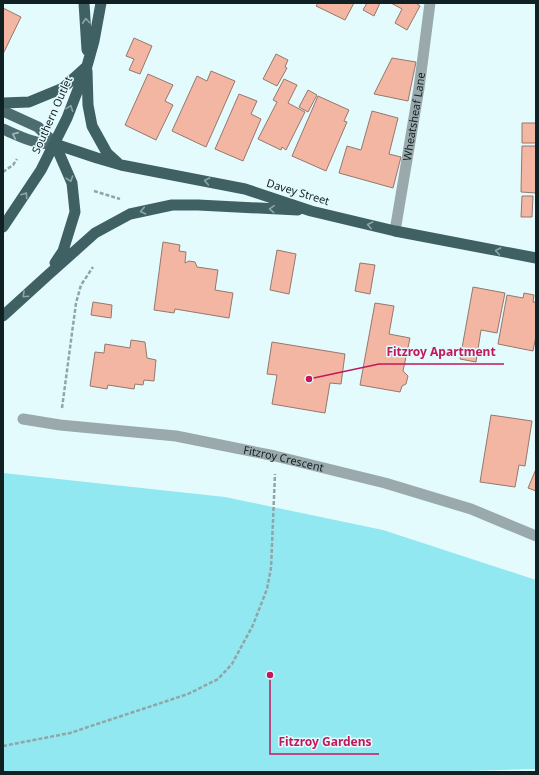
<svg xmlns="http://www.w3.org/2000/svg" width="539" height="775" viewBox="0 0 539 775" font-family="'Noto Sans',sans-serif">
<rect width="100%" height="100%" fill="#e4fbfe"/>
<!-- green -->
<path fill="#91e8f1" d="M3,473L225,497L383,530L536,580V769L436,772H3Z"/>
<!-- building -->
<path fill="#f3b6a2" stroke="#96776c" d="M318,3H354L345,20L316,6Z
M367,3H380L374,16L363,10Z
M391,3H416L420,6L407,30L395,23L402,9Z
M3,8L21,17L3,54Z
M134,38L152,46L140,74L129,70L134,59L126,56Z
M276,54L288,60L285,67L287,68L277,86L263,79Z
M392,58L416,62L408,101L374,94Z
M211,71L235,81L206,147L172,131L197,76L207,81Z
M148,74L173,85L165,101L173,105L156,140L125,125Z
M284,79L297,85L288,103L305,112L286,150L282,147L281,150L258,139L277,102L273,100Z
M308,90L317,95L308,112L299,107Z
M239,94L257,101L251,114L261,119L243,161L215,149Z
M318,96L349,110L344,121L347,122L326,171L292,156Z
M372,111L398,118L389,154L401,157L393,188L339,173L347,146L361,150Z
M522,123H536V143H522Z
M522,146H536V193L521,192Z
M522,196H533L532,217H521Z
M163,242L180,245L179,251L186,252L185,263L189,261L195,262L197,267L218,270L215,290L233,293L229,318L175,309L174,313L154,310Z
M277,250L296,254L289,294L270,290Z
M360,263L375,265L370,294L355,291Z
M473,287L505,293L497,333L481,330L476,362L460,359Z
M524,293L534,295L533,302H536V336L533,351L498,344L507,295L523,298Z
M93,302L112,305L111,318L91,315Z
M375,303L394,306L389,334L410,338L403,371L408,376L406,384L402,386L400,392L360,385Z
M131,340L145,342L147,358L156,360L154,381L144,380L143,385L135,384L134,389L108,385L107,389L90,386L95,352L104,353L105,344L130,348Z
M272,342L345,354L341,384L330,383L325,413L272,404L277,375L267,374Z
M491,415L532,421L525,466L519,465L515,487L480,482Z
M536,469V491L528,488Z"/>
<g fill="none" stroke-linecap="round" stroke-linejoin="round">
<!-- path -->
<path stroke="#91a5a7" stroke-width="2.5" stroke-dasharray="4 2" stroke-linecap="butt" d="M3,172L13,165L17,159
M94,191L120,199
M62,408L76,303L81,285L93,267
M3,746L70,733L188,694L218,679L232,664L253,625L267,589L271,568L275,474"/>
<!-- service -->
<path stroke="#9aaaac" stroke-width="11" id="s1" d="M395,231L419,88L430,3"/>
<!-- minor -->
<path stroke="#9aaaac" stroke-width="11" id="s2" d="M23,419L60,425L176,436L275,456L385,483L471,509L536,536"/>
<!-- primary -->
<path stroke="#4d6c6f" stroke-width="11" d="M3,111L38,127L55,144
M3,129C19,136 36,145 55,144"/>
<!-- trunk -->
<path stroke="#406164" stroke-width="11" d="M84,3L87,50
M87,71L88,105L92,126L107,153L118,163
M3,103L29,102L63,88L85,68
M55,144L97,158L121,165L245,189L311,211L395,231L536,258
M55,144L72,183L75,212L63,251L55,263
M3,227L41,170L67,118L87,66L94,41L101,3
M3,316L48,275L95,233L130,214L172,205H198L298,210"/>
</g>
<!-- one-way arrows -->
<defs><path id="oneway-chevron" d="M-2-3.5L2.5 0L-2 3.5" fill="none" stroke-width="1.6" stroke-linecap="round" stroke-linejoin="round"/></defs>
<g stroke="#8aa6a9">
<use href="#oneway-chevron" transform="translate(86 21) rotate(-94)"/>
<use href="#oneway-chevron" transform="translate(70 108) rotate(-69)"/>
<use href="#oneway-chevron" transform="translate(70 179) rotate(71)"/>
<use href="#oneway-chevron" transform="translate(207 181) rotate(-169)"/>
<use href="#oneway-chevron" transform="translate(25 195) rotate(-56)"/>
<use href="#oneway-chevron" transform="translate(272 209) rotate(-177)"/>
<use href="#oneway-chevron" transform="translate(143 211) rotate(168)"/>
<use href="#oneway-chevron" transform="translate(370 225) rotate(-167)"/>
<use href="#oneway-chevron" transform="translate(498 251) rotate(-169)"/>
<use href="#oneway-chevron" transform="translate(25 295) rotate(137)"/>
</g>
<use stroke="#a0bbbe" href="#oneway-chevron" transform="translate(15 135) rotate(-156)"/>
<g text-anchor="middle" stroke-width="3" stroke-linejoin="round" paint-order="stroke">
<!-- street labels -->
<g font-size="11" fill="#112022" stroke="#e4fbfe">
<text transform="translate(52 115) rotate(-66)" y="4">Southern Outlet</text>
<text dy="4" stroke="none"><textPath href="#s1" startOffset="116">Wheatsheaf Lane</textPath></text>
<text transform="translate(298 192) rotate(17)" y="4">Davey Street</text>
<text dy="4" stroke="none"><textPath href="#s2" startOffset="264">Fitzroy Crescent</textPath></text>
</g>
</g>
<!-- callouts -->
<path fill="none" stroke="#c2185b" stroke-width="1.5" d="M309 379L379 364H504M270 675L270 754H379"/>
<g fill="#c2185b" stroke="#e4fbfe" stroke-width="1.5">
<circle cx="309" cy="379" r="4"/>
<circle cx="270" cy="675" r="4"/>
</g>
<g font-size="12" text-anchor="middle" font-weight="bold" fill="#c2185b" stroke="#e4fbfe" stroke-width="3" stroke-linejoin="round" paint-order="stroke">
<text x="441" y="356">Fitzroy Apartment</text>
<text x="325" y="746">Fitzroy Gardens</text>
</g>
<!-- border -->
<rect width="539" height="775" fill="none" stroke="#112022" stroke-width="8"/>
</svg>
